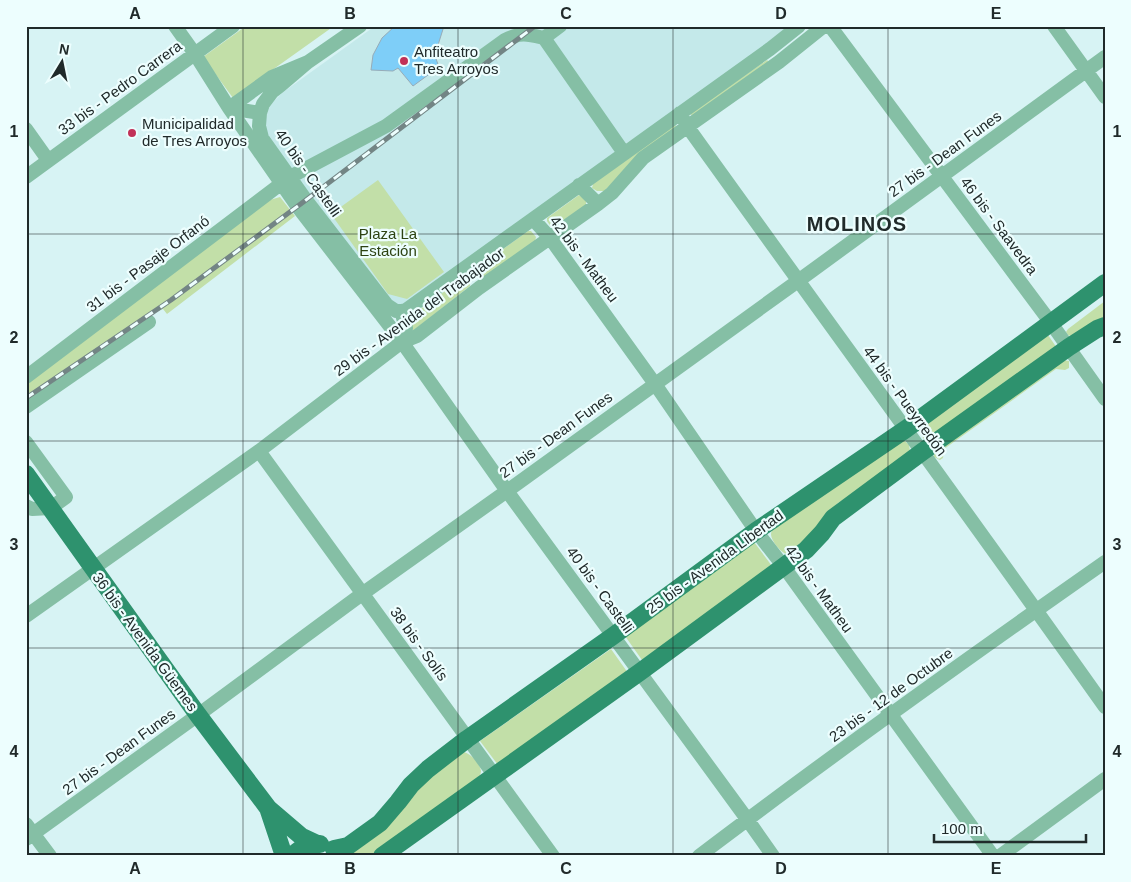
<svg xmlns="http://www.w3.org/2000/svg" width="1131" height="882" viewBox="0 0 1131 882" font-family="Helvetica,sans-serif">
<rect width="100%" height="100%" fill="#d7f3f4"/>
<!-- built -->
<path fill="#c4e9ea" d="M375,26H790L667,117L625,144L581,178L404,304H397L389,301L267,136L266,129V117L269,108L274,101L282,93Z"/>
<!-- green -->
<path fill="#c2dfa8" d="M246,26H334L233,98L203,57Z
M767,60L769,62L692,116L690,113Z
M675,124L676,127L604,191H597L592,188L593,184Z
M378,180L444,272L407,299L388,294L331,214Z
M579,195L586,200V205L554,227H551L547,221V218Z
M280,197L295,216L167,314L163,309L147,316L26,402V383L71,351L263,202Z
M528,231H531L536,237L535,241L482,279L474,273V270Z
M461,279L470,284V286L413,331L408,316L419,310Z
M1105,301V318L1071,336L1068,335L1066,332L1068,329Z
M1048,335L1057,348L926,442L917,429Z
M1063,360L1069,361V368L1065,370L1056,369L944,449L943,458L940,460L934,457V454Z
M901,441H905L909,445L910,451L855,493L838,503L827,514L814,533L786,554C781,552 771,541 771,534C771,531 773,529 775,526Z
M754,542L772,566L642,660L625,636Z
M611,649L628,673L498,765L480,741Z
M464,752C471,754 480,763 481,771C481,773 479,778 479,780L372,856H349L350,850L418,787Z"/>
<!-- building -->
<path fill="#7ecef8" stroke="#97acb8" d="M395,26H444L438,45L432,48L439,67L413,86L398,68L393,71L371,70L373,55L382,38Z"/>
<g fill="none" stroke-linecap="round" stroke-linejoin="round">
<!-- minor -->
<path stroke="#85bfa5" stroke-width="14" d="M175,26L195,54L229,108L260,113L259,126L262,138L306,200L387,305L396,311H401L406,328L402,342
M560,26L544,38L624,153
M830,26L1051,323L1105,399
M1054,26L1105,97
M308,62L272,77L229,108L297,206L402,342L507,491L747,819L773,856
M260,113L263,104L272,92L281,85L308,62L360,26
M680,113L687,126C826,320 967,512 1105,707
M26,129L48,160
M26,177L233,26
M579,185L598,204
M533,219L550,238L655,384L756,531L784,567L993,856
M401,311L406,310L770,49L799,26
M26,377L282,183L290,177L386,126L505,40C521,32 527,34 544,38
M26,407L149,322
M26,442L66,497L51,508L32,509L26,506
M259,451L553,856
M26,616L259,451L402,342L417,336L479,288L598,204L612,193L643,158L779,62L824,26
M26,824L50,856
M26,839L198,715L362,594L507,491L798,281L1105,57
M699,856C832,755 968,658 1105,562
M1000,856L1105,779"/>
<!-- major -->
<path stroke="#2e926e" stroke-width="18" d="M26,474L198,715L268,808L302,837L317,844
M269,811L284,856
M334,849L348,846L380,823L398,802L411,785L428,769L467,739L613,636L756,531L906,429L1105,283
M292,856C300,848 309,844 320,844
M382,856L640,672L806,550L822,533L833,518L922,452L1069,347L1097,329L1105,326"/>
<defs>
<path id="rail" d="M26,398L171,300L306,200L535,26"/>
</defs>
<!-- rail casing -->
<use href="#rail" stroke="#738585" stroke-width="5"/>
<!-- rail -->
<use href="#rail" stroke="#edfefe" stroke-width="3" stroke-dasharray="9" stroke-linecap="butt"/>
</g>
<!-- grid -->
<path fill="none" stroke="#202a2a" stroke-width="1" stroke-opacity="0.55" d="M243,26V856M458,26V856M673,26V856M888,26V856M26,234H1105M26,441H1105M26,648H1105"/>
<!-- markers -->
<g fill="#c13158" stroke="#edfefe" stroke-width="2">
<circle cx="404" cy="61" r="5"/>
<circle cx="132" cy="133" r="5"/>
</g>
<g text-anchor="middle" stroke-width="4.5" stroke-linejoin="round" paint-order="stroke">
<!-- poi labels -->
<g font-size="15" fill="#202a2a" stroke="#edfefe" text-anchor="start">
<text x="414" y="57">Anfiteatro<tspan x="414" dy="17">Tres Arroyos</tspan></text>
<text x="142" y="129">Municipalidad<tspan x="142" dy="17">de Tres Arroyos</tspan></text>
</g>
<!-- street labels -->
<g font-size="15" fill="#202a2a" stroke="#edfefe">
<text transform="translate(120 88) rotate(-36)" y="5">33 bis - Pedro Carrera</text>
<text transform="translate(945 154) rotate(-36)" y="5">27 bis - Dean Funes</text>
<text transform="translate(308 173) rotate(55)" y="5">40 bis - Castelli</text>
<text transform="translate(999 226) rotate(53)" y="5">46 bis - Saavedra</text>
<text transform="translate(584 259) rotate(53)" y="5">42 bis - Matheu</text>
<text transform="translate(148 264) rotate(-37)" y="5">31 bis - Pasaje Orfanó</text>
<text transform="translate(419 312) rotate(-36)" y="5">29 bis - Avenida del Trabajador</text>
<text transform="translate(905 401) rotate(54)" y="5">44 bis - Pueyrredón</text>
<text transform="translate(556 435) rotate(-36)" y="5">27 bis - Dean Funes</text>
<text transform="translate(715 562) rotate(-36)" y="5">25 bis - Avenida Libertad</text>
<text transform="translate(819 589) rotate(54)" y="5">42 bis - Matheu</text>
<text transform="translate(600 590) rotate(54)" y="5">40 bis - Castelli</text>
<text transform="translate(145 642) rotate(54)" y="5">36 bis - Avenida Güemes</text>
<text transform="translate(419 644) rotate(54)" y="5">38 bis - Solís</text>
<text transform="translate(891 695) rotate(-36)" y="5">23 bis - 12 de Octubre</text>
<text transform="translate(119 752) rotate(-36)" y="5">27 bis - Dean Funes</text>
</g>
<!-- park labels -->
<g font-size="15" fill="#2d4313" stroke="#edfefe">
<text x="388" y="239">Plaza La<tspan x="388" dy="17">Estación</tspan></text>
</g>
<!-- district labels -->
<g font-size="20" font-weight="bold" letter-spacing="1" fill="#202a2a" stroke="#edfefe">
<text x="857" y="231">MOLINOS</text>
</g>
</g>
<!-- border -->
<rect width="1131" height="882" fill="none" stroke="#edfefe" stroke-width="55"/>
<!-- north arrow -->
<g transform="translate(62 62) rotate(10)" stroke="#edfefe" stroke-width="4" paint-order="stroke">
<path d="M0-4L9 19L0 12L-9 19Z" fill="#202a2a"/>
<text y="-8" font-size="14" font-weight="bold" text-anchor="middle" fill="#202a2a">N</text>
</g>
<!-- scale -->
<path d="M934 834v8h152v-8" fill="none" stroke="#202a2a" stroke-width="2.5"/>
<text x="941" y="834" font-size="15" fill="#202a2a" stroke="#edfefe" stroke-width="4" paint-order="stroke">100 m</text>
<rect x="28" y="28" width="1076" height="826" fill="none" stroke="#202a2a" stroke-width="2"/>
<g font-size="16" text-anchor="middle" font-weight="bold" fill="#202a2a">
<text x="135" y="19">A</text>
<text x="350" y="19">B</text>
<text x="566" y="19">C</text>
<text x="781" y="19">D</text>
<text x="996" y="19">E</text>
<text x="14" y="137">1</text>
<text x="1117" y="137">1</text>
<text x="14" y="343">2</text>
<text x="1117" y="343">2</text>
<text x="14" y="550">3</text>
<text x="1117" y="550">3</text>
<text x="14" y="757">4</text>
<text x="1117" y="757">4</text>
<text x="135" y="874">A</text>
<text x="350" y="874">B</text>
<text x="566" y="874">C</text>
<text x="781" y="874">D</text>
<text x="996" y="874">E</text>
</g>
</svg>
